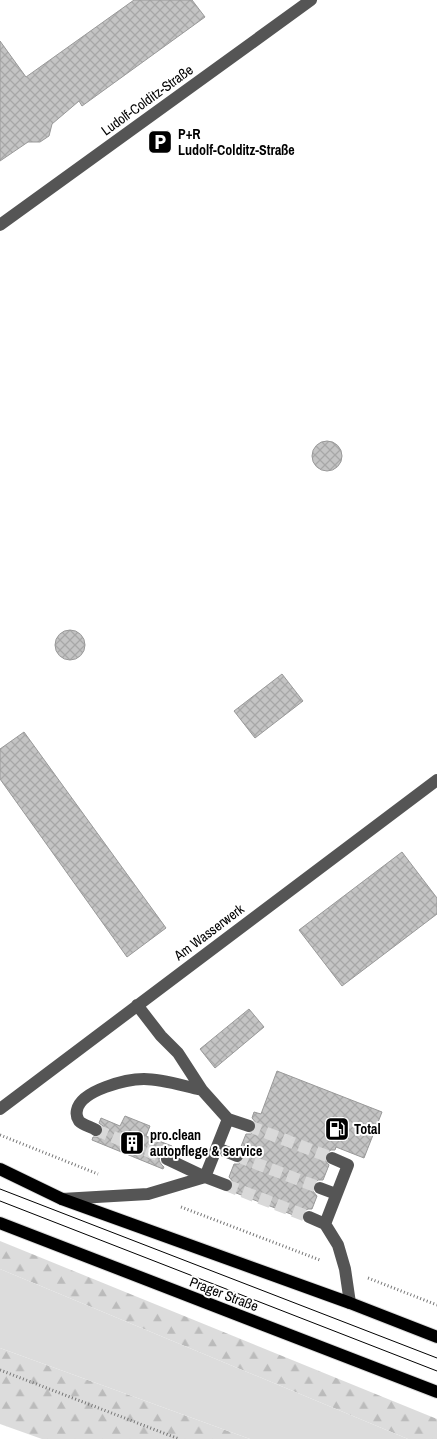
<svg xmlns="http://www.w3.org/2000/svg" width="437" height="1439" viewBox="0 0 437 1439" font-family="'Archivo Narrow',sans-serif">
<defs>
<pattern id="forest-firs" width="22" height="20" patternUnits="userSpaceOnUse" patternTransform="scale(1.25)"><rect width="22" height="20" fill="#dcdcdc"/><path d="M5 1l3.5 6h-7zM16 11l3.5 6h-7z" fill="#bbb"/></pattern>
<pattern id="building-cross-hatch" width="8" height="8" patternUnits="userSpaceOnUse" patternTransform="scale(1.25)"><rect width="8" height="8" fill="#c4c4c4"/><path d="M0 0l8 8M0 8l8-8" fill="none" stroke="#a7a7a7"/></pattern>
</defs>
<rect width="100%" height="100%" fill="#fff"/>
<!-- forest -->
<path fill="url(#forest-firs)" d="M0,1241L437,1419V1439H408L0,1269Z
M0,1348L250,1439H42L0,1424Z"/>
<!-- green -->
<path fill="#dcdcdc" d="M0,1269L408,1439H250L0,1348Z"/>
<!-- building -->
<path fill="url(#building-cross-hatch)" stroke="#999" d="M134,0H192L205,17L82,106L79,101L52,124L49,136L40,142H28L0,161V41L26,77Z
M312 456a15 15 0 1 1 30 0a15 15 0 1 1-30 0Z
M55 645a15 15 0 1 1 30 0a15 15 0 1 1-30 0Z
M282,674L303,701L255,738L234,711Z
M24,732L166,928L127,957L0,779V749Z
M402,852L437,898V914L342,986L299,930Z
M249,1009L264,1027L215,1068L200,1049Z
M277,1071L382,1112L364,1158L336,1147L335,1150H331L325,1154L324,1159L329,1165L323,1180H318L313,1185L312,1190L317,1196L312,1209H308L304,1211L301,1218L231,1191L234,1187V1183L229,1177L234,1164H239L244,1159L245,1154L240,1149L246,1134H251L256,1129L257,1124L252,1118L254,1112L261,1114Z
M125,1116L150,1126L146,1136L172,1146L170,1152H163L160,1156L159,1160L161,1164L164,1167L163,1169L92,1140L93,1137H100L103,1133V1126L99,1123L101,1118L120,1126Z"/>
<g fill="none" stroke-linecap="round" stroke-linejoin="round">
<!-- minor-tunnel -->
<path stroke="#d9d9d9" stroke-width="12" stroke-dasharray="12 6" stroke-linecap="butt" d="M249,1126L332,1158
M96,1130L167,1159
M237,1156L320,1188
M226,1185L309,1217"/>
<defs>
<path id="major" d="M0,1169L62,1199L350,1303L437,1337
M0,1223L437,1392"/>
</defs>
<!-- major casing -->
<use href="#major" stroke="#dbdbdb" stroke-width="14"/>
<!-- path -->
<path stroke="#777" stroke-width="3" stroke-dasharray="1 2.5" stroke-linecap="butt" d="M0,1135L98,1174
M181,1207L320,1260
M368,1278L437,1305
M0,1370L179,1439"/>
<!-- minor -->
<path stroke="#555" stroke-width="12" d="M0,225L311,0
M137,1005L161,1036L178,1053L202,1090L228,1119L249,1126
M0,1109L437,780
M96,1130C91,1127 83,1125 79,1121C77,1118 76,1114 77,1110C81,1090 127,1079 144,1079C163,1079 183,1086 202,1090
M217,1148L237,1156
M167,1159L205,1177L226,1185
M205,1177L228,1119
M320,1188L336,1194
M62,1199L148,1194L205,1177
M309,1217L325,1224L338,1245L345,1269L350,1303
M325,1224L348,1165L332,1158"/>
<!-- major -->
<use href="#major" stroke="#000" stroke-width="12"/>
<!-- tram -->
<path stroke="#000" stroke-width="1" d="M0,1189L437,1358
M0,1201L437,1371"/>
</g>
<!-- icons -->
<defs>
<symbol id="parking-square" viewBox="-11 -11 22 22"><rect x="-9" y="-9" width="18" height="18" rx="4" fill="#000" stroke="#fff"/><path d="M-3.5-5.5H1a3.5 3.5 0 0 1 0 7H-1V5.5H-3.5ZM-1-3.4V-.6H.8a1.4 1.4 0 0 0 0-2.8Z" fill="#fff"/></symbol>
<symbol id="fuel-square" viewBox="-11 -11 22 22"><rect x="-9" y="-9" width="18" height="18" rx="4" fill="#000" stroke="#fff"/><path d="M-5.5-6h7V0h2V4h1.3V-2.5L3-4.5l.8-.8L6-3V5H2.5V1h-1V6h-7ZM-4.2-4.7v3.2H.2V-4.7Z" fill="#fff"/></symbol>
<symbol id="building-square" viewBox="-11 -11 22 22"><rect x="-9" y="-9" width="18" height="18" rx="4" fill="#000" stroke="#fff"/><path d="M-4-6H4V6H1V3H-1V6H-4ZM-2.5-4.3h1.7v1.8h-1.7ZM.8-4.3h1.7v1.8H.8ZM-2.5-1h1.7V.8h-1.7ZM.8-1h1.7V.8H.8Z" fill="#fff"/></symbol>
</defs>
<g fill-rule="evenodd">
<use href="#parking-square" x="146" y="128" width="28" height="28"/>
<use href="#fuel-square" x="323" y="1115" width="28" height="28"/>
<use href="#building-square" x="118" y="1129" width="28" height="28"/>
</g>
<g text-anchor="middle" stroke-width="4" stroke-linejoin="round" paint-order="stroke">
<!-- street labels -->
<g font-size="14" fill="#000" stroke="#fff">
<text transform="translate(147 100) rotate(-36)" y="5">Ludolf-Colditz-Straße</text>
<text transform="translate(209 932) rotate(-37)" y="5">Am Wasserwerk</text>
<text transform="translate(224 1294) rotate(21)" y="5">Prager Straße</text>
</g>
<!-- poi labels -->
<g font-size="14" font-weight="bold" fill="#000" stroke="#fff" text-anchor="start">
<text x="178" y="139">P+R<tspan x="178" dy="16">Ludolf-Colditz-Straße</tspan></text>
<text x="354" y="1134">Total</text>
<text x="150" y="1140">pro.clean<tspan x="150" dy="16">autopflege &amp; service</tspan></text>
</g>
</g>
</svg>
